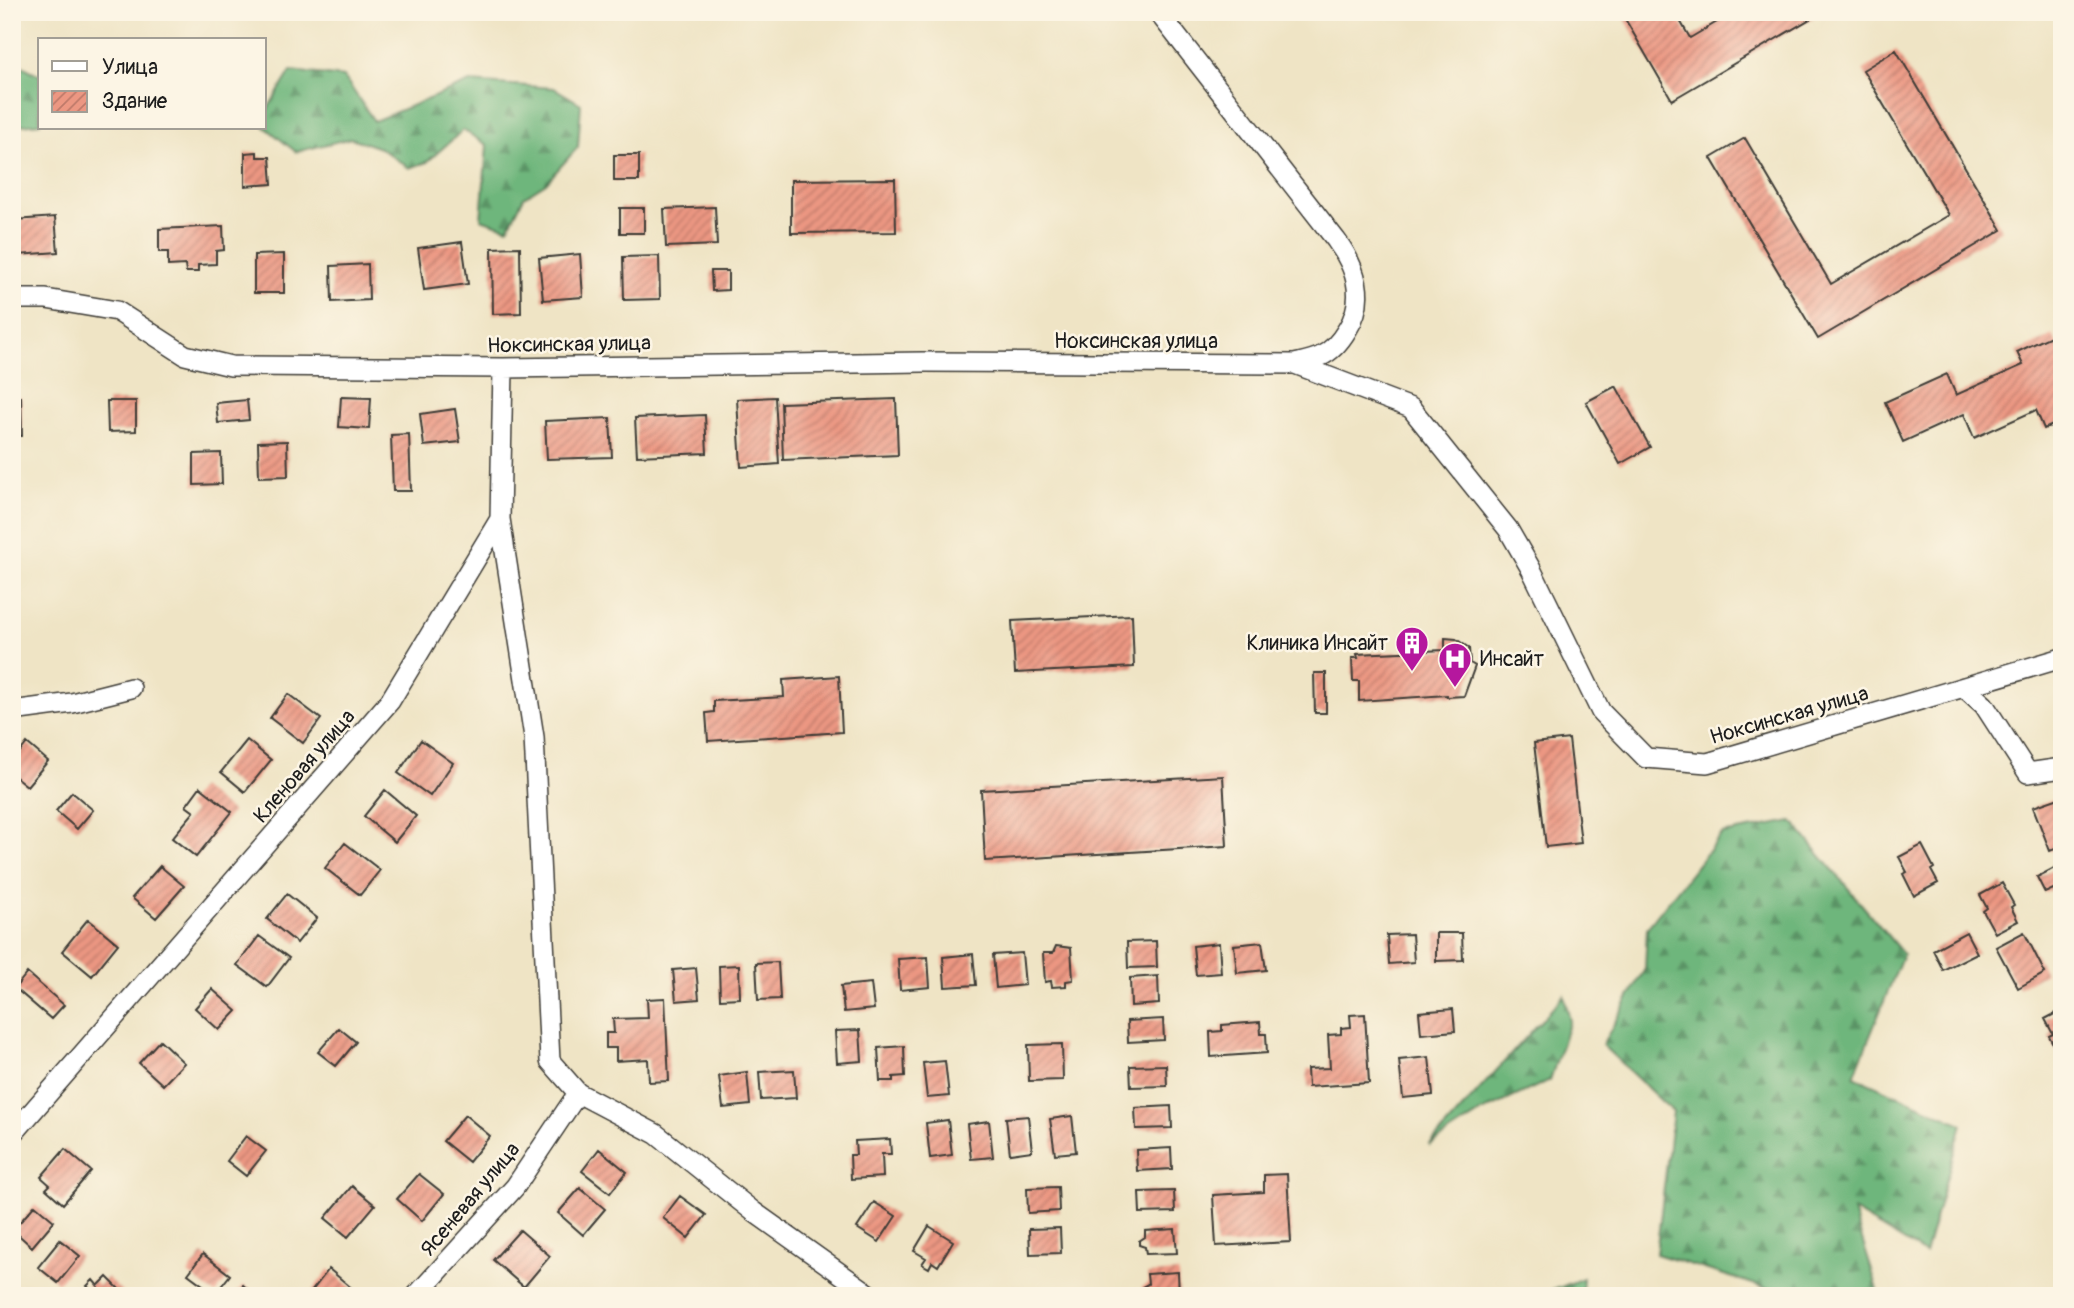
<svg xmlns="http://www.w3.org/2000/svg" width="2074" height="1308" viewBox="0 0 2074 1308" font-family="Pangolin,sans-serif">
<defs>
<pattern id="forest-firs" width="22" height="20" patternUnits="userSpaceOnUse" patternTransform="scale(1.75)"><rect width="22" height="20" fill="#6eb67c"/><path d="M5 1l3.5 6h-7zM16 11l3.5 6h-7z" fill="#5a9365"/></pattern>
<pattern id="building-hatch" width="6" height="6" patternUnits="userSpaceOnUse" patternTransform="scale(1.75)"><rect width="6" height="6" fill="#ec9782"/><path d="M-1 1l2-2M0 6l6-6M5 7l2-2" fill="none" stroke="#be7a6a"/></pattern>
</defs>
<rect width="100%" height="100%" fill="#fcf5e5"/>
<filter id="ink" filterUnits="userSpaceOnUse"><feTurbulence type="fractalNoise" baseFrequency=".0143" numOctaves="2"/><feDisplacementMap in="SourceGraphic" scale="14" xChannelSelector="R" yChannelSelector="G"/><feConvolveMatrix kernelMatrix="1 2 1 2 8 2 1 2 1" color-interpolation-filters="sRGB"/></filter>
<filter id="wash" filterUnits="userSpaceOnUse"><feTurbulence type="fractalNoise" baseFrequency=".00686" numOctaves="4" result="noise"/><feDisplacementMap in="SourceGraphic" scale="28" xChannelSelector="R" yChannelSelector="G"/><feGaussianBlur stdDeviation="1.57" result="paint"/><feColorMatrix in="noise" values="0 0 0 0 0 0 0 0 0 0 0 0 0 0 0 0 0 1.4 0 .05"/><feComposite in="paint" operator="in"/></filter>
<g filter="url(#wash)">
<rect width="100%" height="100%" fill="#efe4c5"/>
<!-- forest -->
<path fill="url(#forest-firs)" stroke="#45694c" stroke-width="2" d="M12,61L40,75V123L12,126Z
M291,71L344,77L374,121L470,82L554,88L581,104L578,147L546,183L524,197L508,228L481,219L487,145L463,130L427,162L409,168L380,148L351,138L296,152L264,126V115Z
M1792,821L1903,954L1854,1076L1962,1124L1925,1254L1853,1211L1880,1296H1792L1656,1254L1673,1112L1602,1045L1645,969L1647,928L1722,834Z
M1564,995L1570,1021L1550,1080L1482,1112L1429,1146Z
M1583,1278L1582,1296H1539Z"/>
<g id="blocks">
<!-- building -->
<path fill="url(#building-hatch)" d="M1621,12H1675L1690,38L1734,12H1822L1672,100Z
M1896,50L2002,230L1818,339L1711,158L1745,138L1831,284L1949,215L1863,70Z
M257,152V157H270L272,184L245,186V153Z
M614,155H639V181H614Z
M895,179L896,232L791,233V180Z
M715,207L717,245L666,247L664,209Z
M620,208H644V233H620Z
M55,217L58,252L18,255L15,220Z
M223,226L224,250L216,251V264L198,265V272H186L185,265L168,266V252H159V229Z
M462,242L468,284L424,290L418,248Z
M520,247L521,313L493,314L492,248Z
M284,254V293H254V255Z
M580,254L583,297L543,300L539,258Z
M659,256L660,299L624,300L623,257Z
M368,264L369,300L332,302L331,266Z
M711,271H728V290L712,291Z
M2053,335L2062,354V421L2044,429L2036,410L1974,438L1964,414L1903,442L1885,402L1947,374L1956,395L2023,365L2017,352Z
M1616,386L1650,447L1620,464L1586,402Z
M12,397H21L22,436H12Z
M341,397L371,398L369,429L339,427Z
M775,397L779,464L741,467L737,399Z
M896,399L898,455L783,460L781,403Z
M247,400L249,420L218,423L216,403Z
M107,401H136V431L108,432Z
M455,409L460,442L424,446L420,414Z
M705,415L707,453L637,456L635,418Z
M610,418L612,457L547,459L545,421Z
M409,434L411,491H393L391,435Z
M287,441L288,476L259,477L258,442Z
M221,453L222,484L194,485V454Z
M1132,615L1134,667L1015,673L1012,621Z
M1445,638L1456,639L1469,648L1470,663L1475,666L1464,696L1447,697V695L1359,701V681H1353L1352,658H1358L1357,654L1445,650Z
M1314,673H1326V713H1315Z
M839,676L842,732L708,741L706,713L714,712V701L784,697L783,680Z
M288,694L321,719L303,743L270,718Z
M1569,739L1581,843L1546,847L1534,743Z
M247,740L271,760L245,792L221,772Z
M421,740L453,763L430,796L398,773Z
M27,743L48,761L27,786L12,774V762Z
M1223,776L1227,846L985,861L981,790Z
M200,787L232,812L196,857L172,838L194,812L186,806Z
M385,790L416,816L395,842L364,816Z
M72,792L93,810L77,829L56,811Z
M2062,797V846L2050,851L2033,807Z
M345,843L380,870L360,895L325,868Z
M1922,845L1934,868L1931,870L1938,883L1914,896L1903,874L1907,872L1899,857Z
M2062,864V885L2045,893L2037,877Z
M160,866L184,886L156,918L132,898Z
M2002,883L2014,905L2011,907L2018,921L1995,933L1983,911L1987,908L1980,895Z
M287,894L317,918L297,943L267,919Z
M88,919L118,944L92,976L62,951Z
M1966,932L1977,953L1943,970L1933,950Z
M2024,932L2045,973L2018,988L1996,947Z
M1436,933H1462L1463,960L1436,961Z
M1412,934L1414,962L1389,964L1387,935Z
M259,936L289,958L267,987L237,965Z
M1156,941L1157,967L1128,968L1127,942Z
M1262,942L1266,970L1237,973L1234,945Z
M1219,943L1221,973L1196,975L1193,946Z
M1056,946L1071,948L1073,980L1066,981V986L1052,987L1051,981L1045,982L1043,953H1053Z
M1022,953L1025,985L996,988L993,955Z
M973,954L976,985L945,987L943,957Z
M928,957L930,987L900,990L898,959Z
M778,962L780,999L758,1000L756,963Z
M739,965L740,998L720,999L719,966Z
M696,968L699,999L676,1001L673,970Z
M27,973L64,1005L51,1019L15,988Z
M1158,976L1159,1004L1131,1006L1130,978Z
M871,983L874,1009L844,1012L841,986Z
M212,989L237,1011L219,1030L195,1008Z
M665,998L669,1081L649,1082L648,1059L616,1061V1048H606V1033H614L613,1019L648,1018L647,999Z
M1453,1009L1455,1031L1421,1034L1419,1012Z
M2062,1010V1061L2049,1036L2053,1034L2045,1019Z
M1365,1014L1369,1083L1308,1087L1307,1069L1330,1068L1328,1035L1341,1034V1028L1351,1027L1350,1015Z
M1163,1019L1164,1040L1128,1042L1127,1021Z
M1260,1022L1261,1034H1266L1267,1053L1211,1057L1210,1032L1222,1031V1025Z
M339,1028L356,1042L336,1066L318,1052Z
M860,1030L862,1061L837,1063L835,1031Z
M160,1040L184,1063L163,1085L139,1063Z
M1062,1044L1063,1080L1029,1081L1028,1045Z
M904,1046L905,1076L893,1077V1081H880L878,1048Z
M1429,1057L1433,1095L1403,1098L1399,1060Z
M945,1061L949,1096L927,1098L923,1063Z
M1166,1065L1167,1086L1131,1087L1130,1066Z
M794,1070L796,1098L761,1100L759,1072Z
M747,1072L750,1105L723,1108L719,1076Z
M1171,1106L1172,1128L1136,1129L1135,1108Z
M465,1115L490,1136L469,1162L443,1141Z
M1028,1116L1032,1151L1010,1154L1006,1118Z
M1072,1116L1076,1152L1055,1154L1050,1119Z
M948,1120L952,1155L930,1158L926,1123Z
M989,1121L993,1157L971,1159L967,1124Z
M246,1136L266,1151L246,1176L227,1161Z
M890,1139L891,1154H882L883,1177L851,1179L850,1155H856L855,1141Z
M1171,1148L1172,1169L1137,1171L1136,1150Z
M65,1149L91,1171L63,1204L46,1189L50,1185L41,1177Z
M599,1149L627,1172L610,1193L582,1171Z
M419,1174L444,1194L422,1221L397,1199Z
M1287,1174L1291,1242L1216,1246L1213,1195L1264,1192V1175Z
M352,1186L375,1205L348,1237L325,1218Z
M1058,1187L1059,1211L1028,1213L1027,1188Z
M580,1188L605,1209L583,1235L558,1213Z
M1174,1191L1175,1212L1140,1213L1139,1192Z
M680,1196L706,1215L688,1238L663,1218Z
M874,1202L896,1216L879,1242L857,1228Z
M35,1205L54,1221L32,1247L13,1230Z
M929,1226L953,1241L938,1266L932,1262L929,1268L922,1264L926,1258L914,1251Z
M1060,1228L1061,1253L1030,1254L1029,1229Z
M1175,1229L1177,1253L1146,1254L1145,1247L1139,1245V1241L1145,1237V1231Z
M520,1230L550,1256L524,1287L493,1260Z
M60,1240L80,1256L58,1283L38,1267Z
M203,1254L230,1275L215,1294L188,1274Z
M329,1269L354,1290L349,1296H308Z
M1178,1272L1179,1295L1149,1296L1142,1292V1287L1148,1284L1147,1274Z
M107,1277L122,1292L118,1296H87L92,1291L87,1286L93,1280L98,1286Z
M243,1285L256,1296H234Z"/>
</g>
</g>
<g filter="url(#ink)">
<use href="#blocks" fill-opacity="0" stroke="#3c3a35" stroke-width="2"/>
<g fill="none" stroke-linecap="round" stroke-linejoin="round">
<defs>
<path id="minor" d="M1158,12L1336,240C1356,267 1367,299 1347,330C1341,340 1332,351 1321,356C1313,360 1303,362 1295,364
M12,299H46L117,311L185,355L231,366L503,368L923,362L1295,364L1411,408L1508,529L1531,569L1601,712L1646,758L1707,763L2062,658
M500,519L534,737L550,1061L578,1093L656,1134L754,1212L872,1296
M1964,687L1984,705L2028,773L2062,768
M12,711L72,703L131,688
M12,1135L390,701L500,519L503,368
M416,1296L515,1187L578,1093"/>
</defs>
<!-- minor casing -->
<use href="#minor" stroke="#3c3a35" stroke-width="22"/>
<!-- minor -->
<use href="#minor" stroke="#fff" stroke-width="19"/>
</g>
</g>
<!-- icons -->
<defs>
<symbol id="building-pin" viewBox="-11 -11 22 30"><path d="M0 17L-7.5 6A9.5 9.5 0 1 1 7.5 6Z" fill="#b5179e" stroke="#fcf5e5"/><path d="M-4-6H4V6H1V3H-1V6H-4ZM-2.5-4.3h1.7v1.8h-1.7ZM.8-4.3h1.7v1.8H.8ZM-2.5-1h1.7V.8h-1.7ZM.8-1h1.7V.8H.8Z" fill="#fff"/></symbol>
<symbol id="hospital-pin" viewBox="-11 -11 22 30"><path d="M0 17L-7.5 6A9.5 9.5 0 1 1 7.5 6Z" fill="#b5179e" stroke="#fcf5e5"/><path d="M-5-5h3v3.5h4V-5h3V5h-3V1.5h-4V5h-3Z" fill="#fff"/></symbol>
</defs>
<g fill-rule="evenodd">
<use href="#building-pin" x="1393" y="624" width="38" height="52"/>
<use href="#hospital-pin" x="1436" y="640" width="38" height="52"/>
</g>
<g text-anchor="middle" stroke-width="5" stroke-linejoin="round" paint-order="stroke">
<!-- street labels -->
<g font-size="21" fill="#1c1c1c" stroke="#fcf5e5">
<text x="1136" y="348">Ноксинская улица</text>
<text transform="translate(569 344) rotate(-1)" y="7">Ноксинская улица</text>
<text transform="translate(1789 715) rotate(-16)" y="7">Ноксинская улица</text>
<text transform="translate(304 766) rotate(-49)" y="7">Кленовая улица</text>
<text transform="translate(470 1199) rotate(-50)" y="7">Ясеневая улица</text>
</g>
<!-- poi labels -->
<g font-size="21" fill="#1c1c1c" stroke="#fcf5e5" text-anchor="end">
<text x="1388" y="650">Клиника Инсайт</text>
<text x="1480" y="666" text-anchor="start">Инсайт</text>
</g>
</g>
<!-- margin -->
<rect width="2074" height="1308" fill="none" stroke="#fcf5e5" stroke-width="42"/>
<!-- legend -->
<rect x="38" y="38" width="228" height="91" fill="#fcf5e5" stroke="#a29e95" stroke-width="2"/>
<rect x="52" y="61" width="35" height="10" fill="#ffffff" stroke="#a29e95" stroke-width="2"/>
<text x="102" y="74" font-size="21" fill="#1c1c1c">Улица</text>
<rect x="52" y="91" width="35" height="21" fill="url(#building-hatch)" stroke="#a29e95" stroke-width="2"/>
<text x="102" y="108" font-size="21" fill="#1c1c1c">Здание</text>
</svg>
